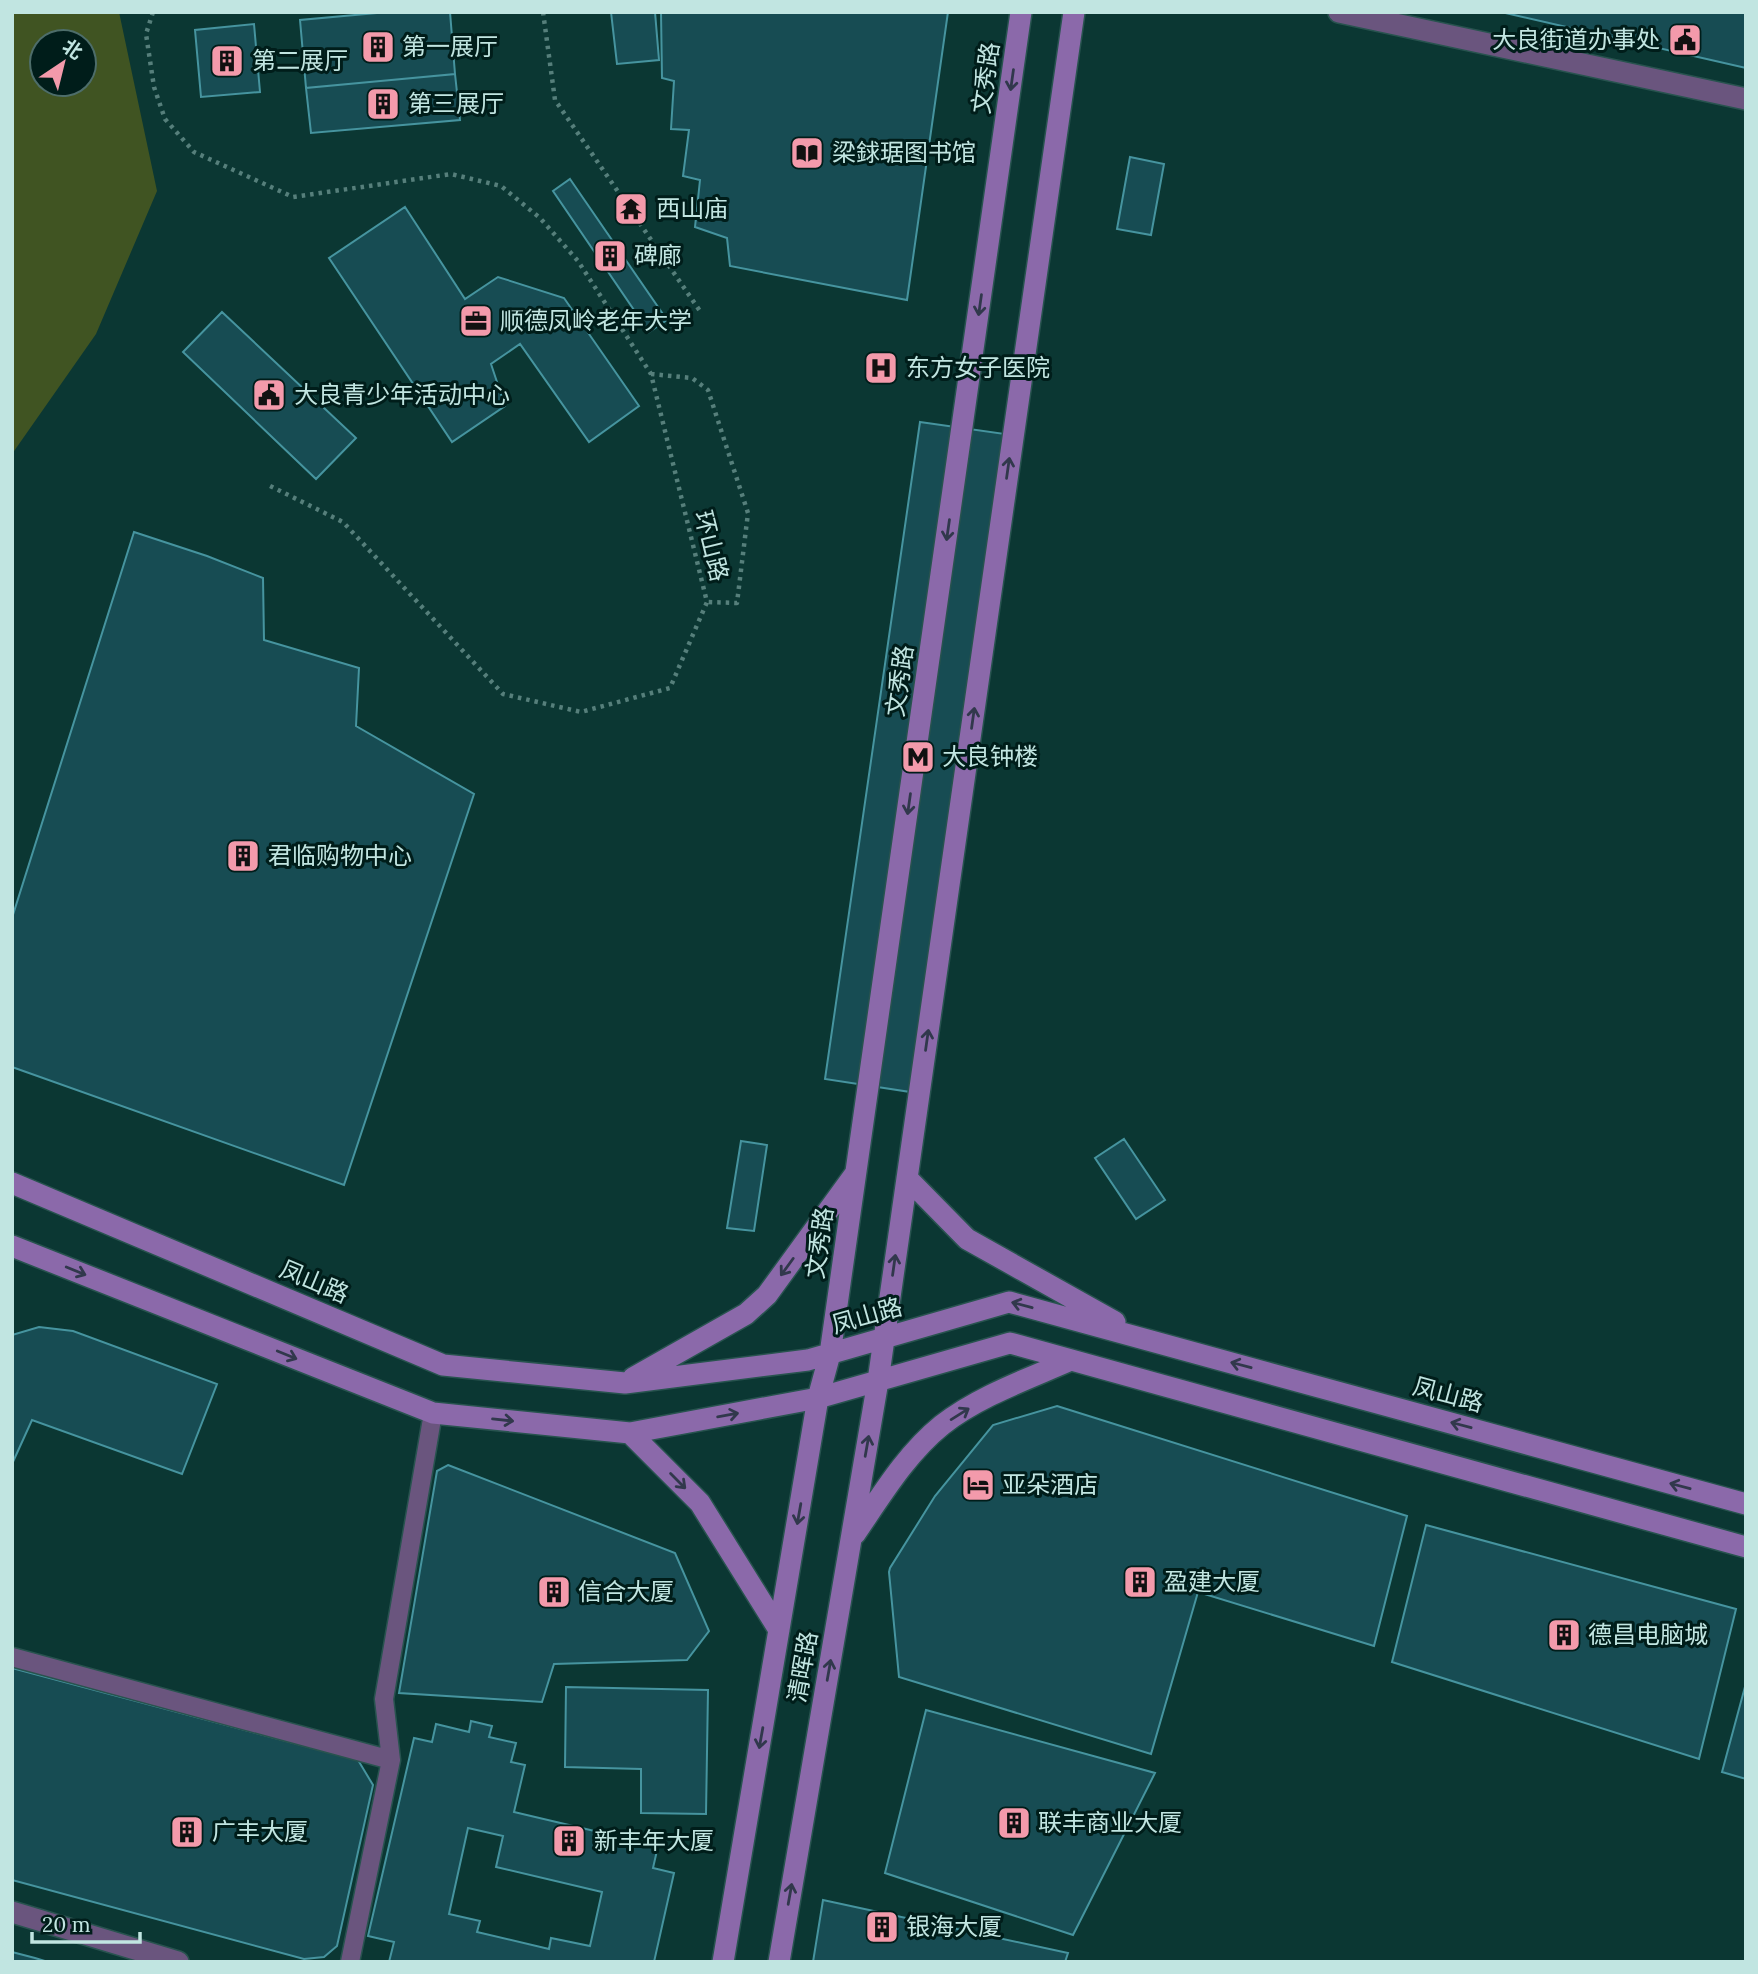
<svg xmlns="http://www.w3.org/2000/svg" width="1758" height="1974" viewBox="0 0 1758 1974" font-family="Lora,'Noto Sans SC',serif">
<rect width="100%" height="100%" fill="#0b3733"/>
<!-- green -->
<path fill="#405422" fill-rule="evenodd" d="M12,12H119L157,191L96,334L12,454ZM42,42H84V84H42Z"/>
<!-- building -->
<path fill="#174c53" stroke="#46949f" stroke-width="2" fill-rule="evenodd" d="M388,12H450L455,74L306,88L300,20Z
M611,12H655L659,60L617,64Z
M661,12H948L907,300L730,266L727,238L695,227L700,180L683,176L689,130L671,129L674,81L662,78Z
M1501,12H1746V68Z
M254,24L260,92L201,97L195,30Z
M455,74L460,120L311,133L306,88Z
M1130,157L1164,164L1151,235L1117,229Z
M570,179L667,320L649,332L553,191Z
M405,207L465,299L498,277L564,298L639,406L589,442L520,344L491,364L505,406L452,442L329,258Z
M222,312L356,438L316,479L183,352Z
M920,422L1012,435L917,1093L825,1079Z
M134,532L207,556L263,578L264,640L359,668L356,726L474,794L344,1185L12,1067V918Z
M1124,1139L1165,1200L1136,1219L1095,1158Z
M741,1141L767,1145L754,1231L727,1228Z
M39,1327L73,1331L217,1384L182,1474L32,1420L12,1464V1335Z
M1057,1406L1407,1516L1374,1646L1198,1592L1151,1754L899,1677L889,1572L890,1568L935,1496L993,1425Z
M448,1465L675,1553L709,1631L687,1660L554,1664L542,1702L399,1693L437,1471Z
M1426,1525L1736,1609L1699,1759L1392,1662Z
M12,1668L358,1760L373,1785L337,1946L324,1957L304,1959L12,1880Z
M1746,1683V1779L1722,1772Z
M566,1687L708,1690L706,1814L641,1813V1769L565,1767Z
M926,1710L1155,1773L1073,1935L885,1873Z
M471,1721L492,1726L489,1737L516,1743L511,1762L525,1765L514,1812L658,1846L653,1868L674,1873L654,1962H389L394,1942L368,1936L414,1738L432,1742L436,1724L469,1732ZM468,1828L503,1836L496,1867L602,1892L590,1946L551,1938L549,1949L477,1932L480,1921L449,1914Z
M823,1900L1068,1953L1065,1962H813Z
M12,1952L35,1958L48,1962H12Z"/>
<g fill="none" stroke-linecap="round" stroke-linejoin="round">
<defs>
<path id="lane" d="M12,1657L391,1760
M350,1962L391,1760L384,1699L433,1413"/>
<path id="street" d="M1339,12L1746,99
M12,1912L178,1962"/>
<path id="secondary" d="M907,1178L967,1239L1115,1322
M12,1183L443,1365L625,1383L808,1360L1009,1302L1746,1504
M12,1246L433,1413L630,1433L818,1398L1010,1343L1746,1547
M633,1378L746,1314L767,1295L855,1174
M630,1433L700,1503L779,1630
M855,1534C881,1496 906,1454 942,1425C979,1396 1028,1379 1071,1360
M723,1962L818,1398L830,1354L1021,12
M779,1962L878,1381L1074,12"/>
</defs>
<!-- lane casing -->
<use href="#lane" stroke="#28534f" stroke-width="21"/>
<!-- street casing -->
<use href="#street" stroke="#28534f" stroke-width="24"/>
<!-- secondary casing -->
<use href="#secondary" stroke="#28534f" stroke-width="24"/>
<!-- path -->
<path stroke="#567f7b" stroke-width="4.5" stroke-dasharray="3.5 5" stroke-linecap="butt" d="M153,12L146,34L154,87L165,119L194,152L293,197L451,174L501,186L540,218L578,261L651,374L707,602L670,688L581,712L503,694L343,522L270,486
M543,12L555,100L700,311
M651,374L692,378L708,390L748,513L737,603L707,602"/>
<!-- lane -->
<use href="#lane" stroke="#6a557e" stroke-width="18"/>
<!-- street -->
<use href="#street" stroke="#6a557e" stroke-width="21"/>
<!-- secondary -->
<use href="#secondary" stroke="#8b69aa" stroke-width="21"/>
</g>
<!-- one-way arrows -->
<defs><path id="oneway-shaft" d="M-6 0H5M1.5-3L5.5 0L1.5 3" fill="none" stroke-width="1.6" stroke-linecap="round" stroke-linejoin="round" transform="scale(1.75)"/></defs>
<g stroke="#31384c">
<use href="#oneway-shaft" transform="translate(1012 80) rotate(98)"/>
<use href="#oneway-shaft" transform="translate(980 305) rotate(98)"/>
<use href="#oneway-shaft" transform="translate(1008 468) rotate(-82)"/>
<use href="#oneway-shaft" transform="translate(948 530) rotate(98)"/>
<use href="#oneway-shaft" transform="translate(973 718) rotate(-82)"/>
<use href="#oneway-shaft" transform="translate(909 804) rotate(98)"/>
<use href="#oneway-shaft" transform="translate(927 1040) rotate(-82)"/>
<use href="#oneway-shaft" transform="translate(894 1265) rotate(-82)"/>
<use href="#oneway-shaft" transform="translate(787 1267) rotate(126)"/>
<use href="#oneway-shaft" transform="translate(76 1271) rotate(22)"/>
<use href="#oneway-shaft" transform="translate(1022 1305) rotate(-165)"/>
<use href="#oneway-shaft" transform="translate(287 1355) rotate(22)"/>
<use href="#oneway-shaft" transform="translate(1241 1365) rotate(-165)"/>
<use href="#oneway-shaft" transform="translate(960 1414) rotate(-32)"/>
<use href="#oneway-shaft" transform="translate(728 1415) rotate(-10)"/>
<use href="#oneway-shaft" transform="translate(503 1420) rotate(6)"/>
<use href="#oneway-shaft" transform="translate(1461 1425) rotate(-165)"/>
<use href="#oneway-shaft" transform="translate(867 1446) rotate(-80)"/>
<use href="#oneway-shaft" transform="translate(678 1481) rotate(45)"/>
<use href="#oneway-shaft" transform="translate(1680 1486) rotate(-165)"/>
<use href="#oneway-shaft" transform="translate(799 1514) rotate(100)"/>
<use href="#oneway-shaft" transform="translate(829 1670) rotate(-80)"/>
<use href="#oneway-shaft" transform="translate(761 1738) rotate(100)"/>
<use href="#oneway-shaft" transform="translate(790 1894) rotate(-80)"/>
</g>
<!-- icons -->
<defs>
<symbol id="civic-square" viewBox="-11 -11 22 22"><rect x="-9" y="-9" width="18" height="18" rx="4" fill="#f39aab" stroke="#001d1a"/><path d="M-.6-6.5H3V-4.5H.6V-3L4-1V1h2V6H-6V1h2V-1L-.6-3ZM-1.2 2.5V6h2.4V2.5Z" fill="#111"/></symbol>
<symbol id="building-square" viewBox="-11 -11 22 22"><rect x="-9" y="-9" width="18" height="18" rx="4" fill="#f39aab" stroke="#001d1a"/><path d="M-4-6H4V6H1V3H-1V6H-4ZM-2.5-4.3h1.7v1.8h-1.7ZM.8-4.3h1.7v1.8H.8ZM-2.5-1h1.7V.8h-1.7ZM.8-1h1.7V.8H.8Z" fill="#111"/></symbol>
<symbol id="library-square" viewBox="-11 -11 22 22"><rect x="-9" y="-9" width="18" height="18" rx="4" fill="#f39aab" stroke="#001d1a"/><path d="M-6-4Q-3-5.5-.7-3.5V5Q-3 3-6 4ZM6-4Q3-5.5 .7-3.5V5Q3 3 6 4Z" fill="#111"/></symbol>
<symbol id="temple-square" viewBox="-11 -11 22 22"><rect x="-9" y="-9" width="18" height="18" rx="4" fill="#f39aab" stroke="#001d1a"/><path d="M0-6L5-2H3V0L6.5 2.5H4V6H1.5V3h-3V6H-4V2.5H-6.5L-3 0V-2H-5Z" fill="#111"/></symbol>
<symbol id="office-square" viewBox="-11 -11 22 22"><rect x="-9" y="-9" width="18" height="18" rx="4" fill="#f39aab" stroke="#001d1a"/><path d="M-6-3h4V-5.5h4V-3h4V5H-6ZM-1-4.5V-3h2v-1.5ZM-6 0V1H6V0Z" fill="#111"/></symbol>
<symbol id="hospital-square" viewBox="-11 -11 22 22"><rect x="-9" y="-9" width="18" height="18" rx="4" fill="#f39aab" stroke="#001d1a"/><path d="M-5-5h3v3.5h4V-5h3V5h-3V1.5h-4V5h-3Z" fill="#111"/></symbol>
<symbol id="metro-square" viewBox="-11 -11 22 22"><rect x="-9" y="-9" width="18" height="18" rx="4" fill="#f39aab" stroke="#001d1a"/><path d="M-5.5 5V-5H-3L0 0L3-5H5.5V5H3V-.5L0 4L-3-.5V5Z" fill="#111"/></symbol>
<symbol id="hotel-square" viewBox="-11 -11 22 22"><rect x="-9" y="-9" width="18" height="18" rx="4" fill="#f39aab" stroke="#001d1a"/><path d="M-6-4.5h1.5V1H6V5H4.5V3h-9V5H-6ZM-4 0a1.8 1.8 0 1 1 3.6 0ZM.5 0V-2.5h3Q6-2.5 6 0Z" fill="#111"/></symbol>
</defs>
<g fill-rule="evenodd">
<use href="#civic-square" x="1666" y="21" width="38" height="38"/>
<use href="#building-square" x="359" y="28" width="38" height="38"/>
<use href="#building-square" x="208" y="42" width="38" height="38"/>
<use href="#building-square" x="364" y="85" width="38" height="38"/>
<use href="#library-square" x="788" y="134" width="38" height="38"/>
<use href="#temple-square" x="612" y="190" width="38" height="38"/>
<use href="#building-square" x="591" y="237" width="38" height="38"/>
<use href="#office-square" x="457" y="302" width="38" height="38"/>
<use href="#hospital-square" x="862" y="349" width="38" height="38"/>
<use href="#civic-square" x="250" y="376" width="38" height="38"/>
<use href="#metro-square" x="899" y="738" width="38" height="38"/>
<use href="#building-square" x="224" y="837" width="38" height="38"/>
<use href="#hotel-square" x="959" y="1466" width="38" height="38"/>
<use href="#building-square" x="1121" y="1563" width="38" height="38"/>
<use href="#building-square" x="535" y="1573" width="38" height="38"/>
<use href="#building-square" x="1545" y="1616" width="38" height="38"/>
<use href="#building-square" x="995" y="1804" width="38" height="38"/>
<use href="#building-square" x="168" y="1813" width="38" height="38"/>
<use href="#building-square" x="550" y="1822" width="38" height="38"/>
<use href="#building-square" x="863" y="1908" width="38" height="38"/>
</g>
<g text-anchor="middle" stroke-width="6" stroke-linejoin="round" paint-order="stroke">
<!-- poi labels -->
<g font-size="24" fill="#c1e5e1" stroke="#001d1a" text-anchor="start">
<text x="1660" y="48" text-anchor="end">大良街道办事处</text>
<text x="402" y="55">第一展厅</text>
<text x="252" y="69">第二展厅</text>
<text x="408" y="112">第三展厅</text>
<text x="832" y="161">梁銶琚图书馆</text>
<text x="656" y="217">西山庙</text>
<text x="634" y="264">碑廊</text>
<text x="500" y="329">顺德凤岭老年大学</text>
<text x="906" y="376">东方女子医院</text>
<text x="294" y="403">大良青少年活动中心</text>
<text x="942" y="765">大良钟楼</text>
<text x="268" y="864">君临购物中心</text>
<text x="1002" y="1493">亚朵酒店</text>
<text x="1164" y="1590">盈建大厦</text>
<text x="578" y="1600">信合大厦</text>
<text x="1588" y="1643">德昌电脑城</text>
<text x="1038" y="1831">联丰商业大厦</text>
<text x="212" y="1840">广丰大厦</text>
<text x="594" y="1849">新丰年大厦</text>
<text x="906" y="1935">银海大厦</text>
</g>
<!-- street labels -->
<g font-size="24" fill="#c1e5e1" stroke="#001d1a">
<text transform="translate(986 78) rotate(-82)" y="8">文秀路</text>
<text transform="translate(711 546) rotate(76)" y="8">环山路</text>
<text transform="translate(900 681) rotate(-82)" y="8">文秀路</text>
<text transform="translate(820 1243) rotate(-82)" y="8">文秀路</text>
<text transform="translate(314 1282) rotate(23)" y="8">凤山路</text>
<text transform="translate(867 1316) rotate(-16)" y="8">凤山路</text>
<text transform="translate(1448 1395) rotate(15)" y="8">凤山路</text>
<text transform="translate(803 1667) rotate(-80)" y="8">清晖路</text>
</g>
</g>
<!-- border -->
<rect width="1758" height="1974" fill="none" stroke="#c1e5e1" stroke-width="28"/>
<!-- north arrow -->
<g transform="translate(63 63) rotate(35)"><circle r="33" fill="#001d1a" stroke="#4d6d6a" stroke-width="2"/>
<path d="M0-5L12 26L0 18L-12 26Z" fill="#f39aab"/>
<text y="-10" font-size="19" font-weight="bold" text-anchor="middle" fill="#c1e5e1">北</text>
</g>
<!-- scale -->
<path d="M32 1932v10h108v-10" fill="none" stroke="#c1e5e1" stroke-width="3.5"/>
<text x="42" y="1932" font-size="21" fill="#c1e5e1" stroke="#001d1a" stroke-width="5" paint-order="stroke">20 m</text>
</svg>
